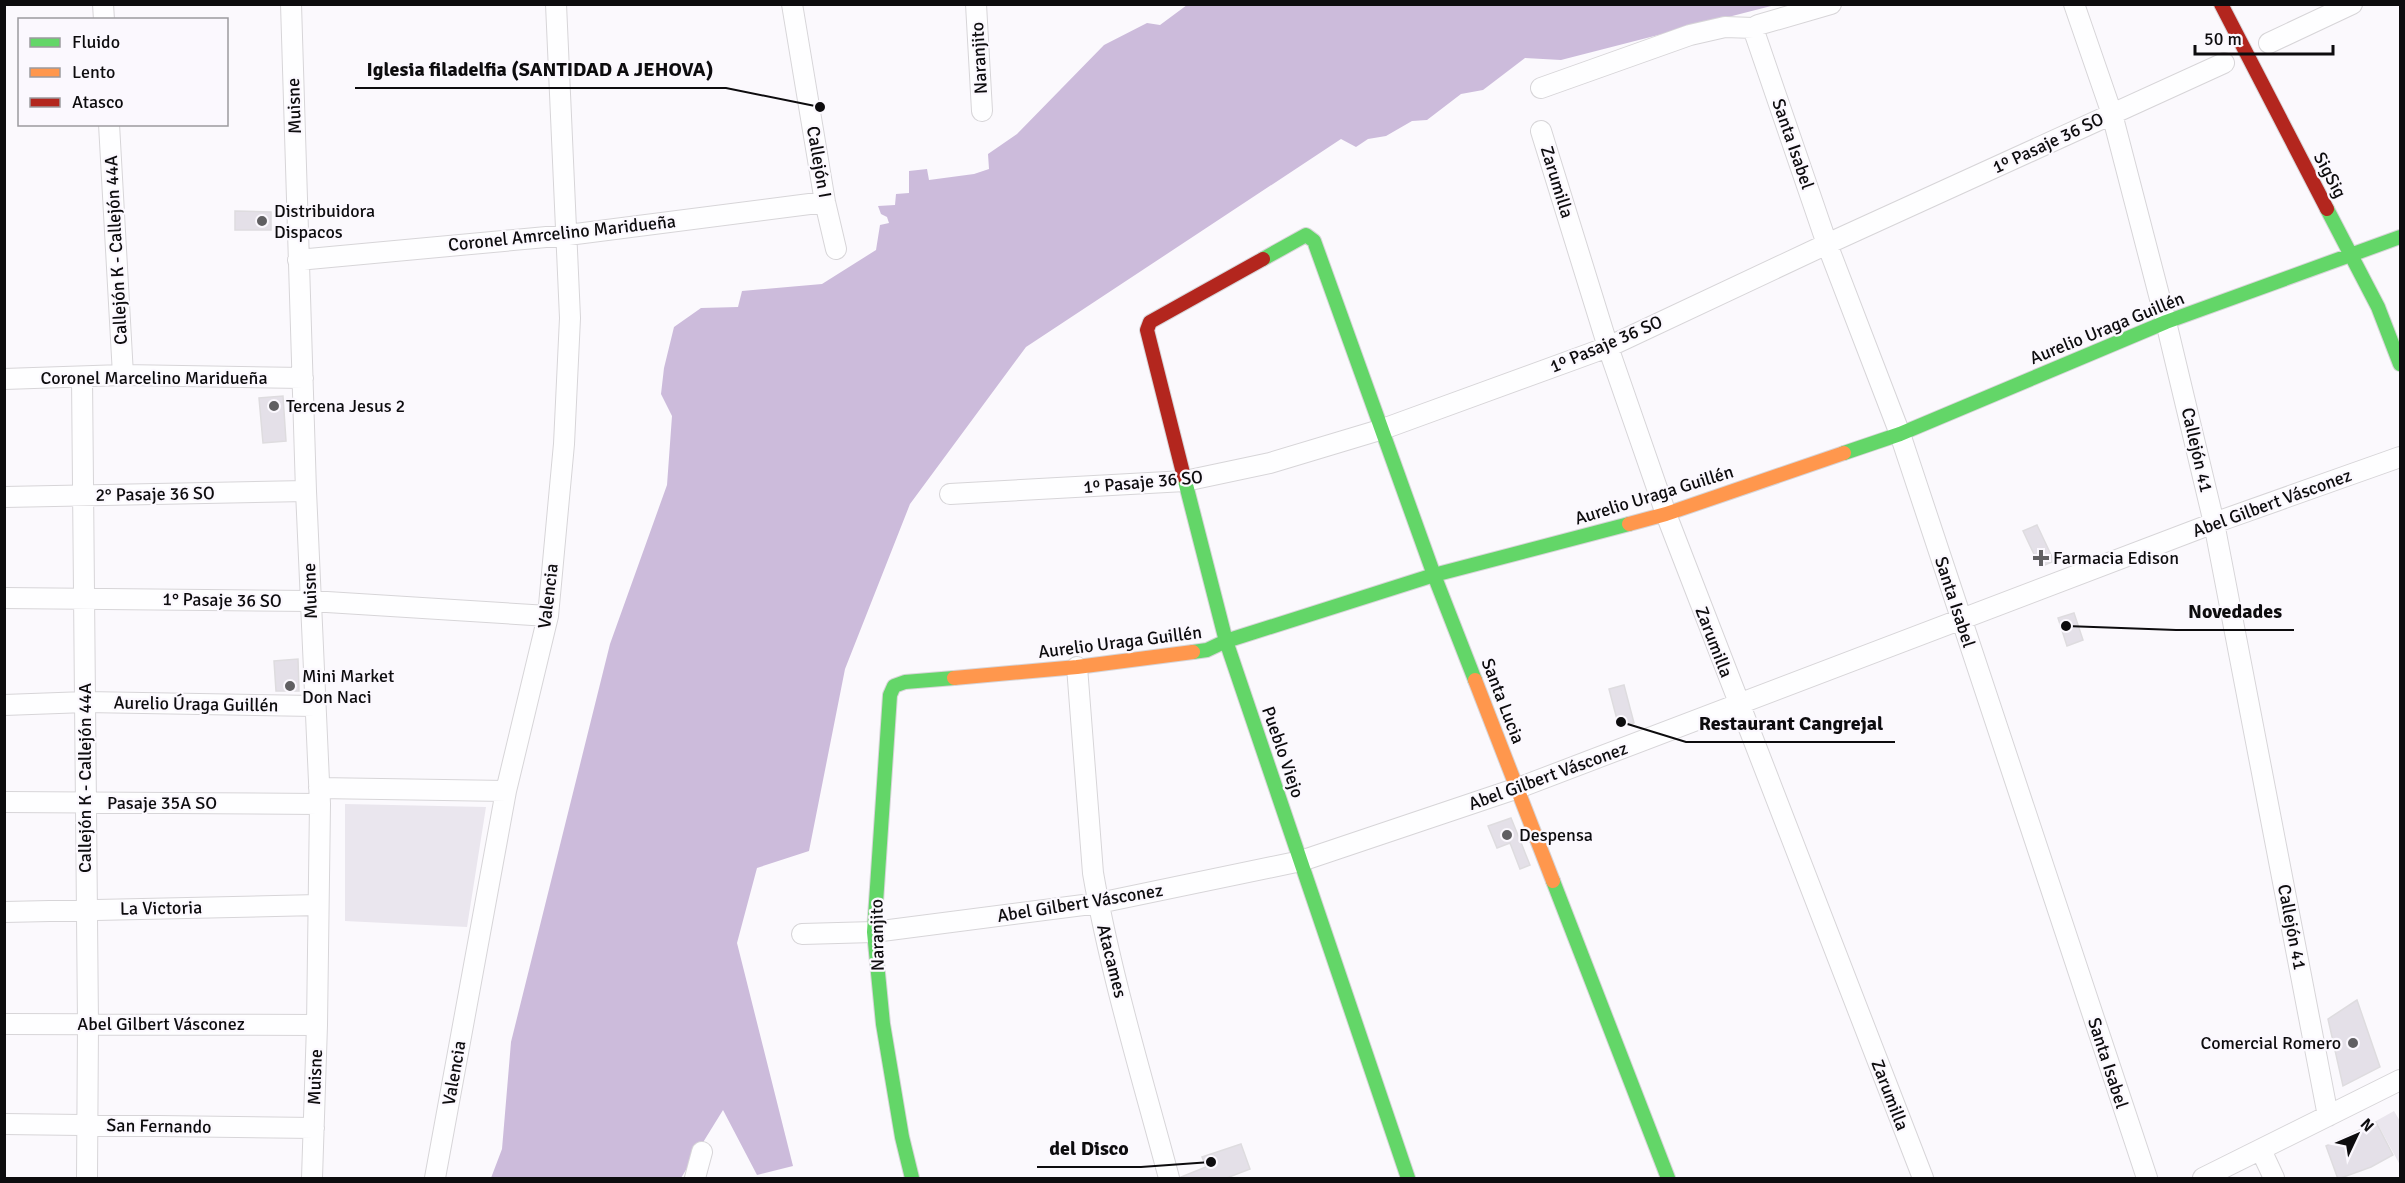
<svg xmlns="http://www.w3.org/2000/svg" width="2405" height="1183" viewBox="0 0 2405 1183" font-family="Signika,sans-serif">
<rect width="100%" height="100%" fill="#fbf9fd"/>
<!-- built -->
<path fill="#eae6ee" d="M345,804L486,807L467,927L345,921Z
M2394,1111L2400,1121V1165L2376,1121Z"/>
<!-- water -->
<path fill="#ccbbdb" d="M1187,5H1775L1561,60L1525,58L1483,90L1461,94L1427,120L1412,121L1386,136L1368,139L1356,147L1341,139L1026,347L910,504L845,669L809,851L757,868L737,943L793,1166L757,1175L723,1110L681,1178H491L502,1149L511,1042L610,644L667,485L672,416L661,394L664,368L674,327L701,308L738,307L742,291L822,284L876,250L880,225L889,223L887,217L881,214L878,206L895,205L896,194L909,193V171L927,169L929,180L974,174L989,169L988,154L1017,134L1104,45L1147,23L1160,25Z"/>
<!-- building -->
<path fill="#e4e0e8" stroke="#dedcdf" stroke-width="1.5" d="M235,211L271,212V230H235Z
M283,396L286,441L263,443L259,398Z
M2037,525L2054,561L2040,567L2023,531Z
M2074,613L2083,640L2067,646L2058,618Z
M298,659L299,691H276L274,661Z
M1624,685L1634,723L1619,727L1609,689Z
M1511,818L1530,865L1520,869L1510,843L1497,848L1488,826Z
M2357,1000L2380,1067L2343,1086L2328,1019Z
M2376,1122L2393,1155L2371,1167L2338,1179L2326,1146Z
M1241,1144L1250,1169L1224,1179H1181V1177L1206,1167L1202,1157Z"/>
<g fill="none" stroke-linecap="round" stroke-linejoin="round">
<defs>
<path id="street" d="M103,4L104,20
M291,4L306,491L320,804L317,1025L312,1178
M792,4L825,202L836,249
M976,4L982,111
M2074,4L2112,114L2166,322L2214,523L2328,1116
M1754,28L1755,34L1827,244L1900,434L2147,1178
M1754,28L1758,25L1831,4
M2269,43L2352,4
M1541,88L1690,35L1725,27L1754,28
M109,124L123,375
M1541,131L1608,347L1666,514L1923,1178
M298,260L568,235L825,202
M82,377L88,1024L87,1178
M4,379L123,375L303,378
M950,494L1185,481L1270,463L1383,429L1608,347L1827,244L2224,63
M4,497L306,491
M4,598L311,601L548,616
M1077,667L1093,873C1111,976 1142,1077 1169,1178
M4,705L86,702L315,706
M319,788L506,791
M4,802L320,804
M4,912L318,905
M802,934L874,932L1099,903L1301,861L1518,788L2214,523L2400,457
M4,1024L317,1025
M4,1124L314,1128
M2261,1150L2274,1178
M435,1178L506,791L548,616L564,444L570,318L556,4
M695,1178L702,1152
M2203,1178L2400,1080"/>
<path id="fast" d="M2327,209L2378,307L2400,364
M1263,259L1306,235L1314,241L1434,575L1475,680
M1844,453L1900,434L2166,322L2400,237
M1184,477L1226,641L1408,1178
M1193,652L1207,650L1226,641L1434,575L1629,524
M1553,881L1668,1178
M912,1178L902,1137L883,1024L874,932L890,695L894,686L905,682L954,678"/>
<path id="slow" d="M1629,524L1666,514L1844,453
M954,678L1077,667L1193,652
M1475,680L1553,881"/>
<path id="jam" d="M2221,4L2327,209
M1184,477L1147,330L1150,322L1263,259"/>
</defs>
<!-- street casing -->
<use href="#street" stroke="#d7d5d8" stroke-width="22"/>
<!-- fast casing -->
<use href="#fast" stroke="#d7d5d8" stroke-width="16"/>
<!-- slow casing -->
<use href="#slow" stroke="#d7d5d8" stroke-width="16"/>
<!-- jam casing -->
<use href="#jam" stroke="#d7d5d8" stroke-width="16"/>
<!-- street -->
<use href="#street" stroke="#fefeff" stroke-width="20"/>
<!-- fast -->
<use href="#fast" stroke="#63d668" stroke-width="14"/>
<!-- slow -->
<use href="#slow" stroke="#ff974d" stroke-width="14"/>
<!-- jam -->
<use href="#jam" stroke="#b3261e" stroke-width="14"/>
</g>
<!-- markers -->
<g fill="#605f62" stroke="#fbf8fe" stroke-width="2">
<circle cx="262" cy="221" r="6"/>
<circle cx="274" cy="406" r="6"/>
<path d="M2038 549h6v6h6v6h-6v6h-6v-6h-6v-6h6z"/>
<circle cx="290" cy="686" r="6"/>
<circle cx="1507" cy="835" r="6"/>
<circle cx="2353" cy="1043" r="6"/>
</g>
<g text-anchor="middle" stroke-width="4.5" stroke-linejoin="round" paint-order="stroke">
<!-- street labels -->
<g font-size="18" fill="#0d0c0e" stroke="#fbf8fe">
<text transform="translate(979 58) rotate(-93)" y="6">Naranjito</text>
<text transform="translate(294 106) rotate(-92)" y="6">Muisne</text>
<text transform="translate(2048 143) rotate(-25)" y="6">1º Pasaje 36 SO</text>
<text transform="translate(1793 144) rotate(71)" y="6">Santa Isabel</text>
<text transform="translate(819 162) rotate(80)" y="6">Callejón I</text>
<text transform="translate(2330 175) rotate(62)" y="6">SigSig</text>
<text transform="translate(1557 182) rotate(73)" y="6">Zarumilla</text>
<text transform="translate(562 233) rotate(-6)" y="6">Coronel Amrcelino Maridueña</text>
<text transform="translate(116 250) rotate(-93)" y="6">Callejón K - Callejón 44A</text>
<text transform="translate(2107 328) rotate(-22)" y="6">Aurelio Uraga Guillén</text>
<text transform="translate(1606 344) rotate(-23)" y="6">1º Pasaje 36 SO</text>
<text x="154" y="384">Coronel Marcelino Maridueña</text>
<text transform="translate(2197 450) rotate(77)" y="6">Callejón 41</text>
<text transform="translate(1143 482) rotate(-5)" y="6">1º Pasaje 36 SO</text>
<text transform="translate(155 494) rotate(-1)" y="6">2° Pasaje 36 SO</text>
<text transform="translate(1654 495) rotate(-17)" y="6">Aurelio Uraga Guillén</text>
<text transform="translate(2272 503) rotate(-20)" y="6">Abel Gilbert Vásconez</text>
<text transform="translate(310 591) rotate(-92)" y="6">Muisne</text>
<text transform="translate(548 596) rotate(-83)" y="6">Valencia</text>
<text transform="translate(222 600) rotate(1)" y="6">1° Pasaje 36 SO</text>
<text transform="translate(1955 602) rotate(72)" y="6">Santa Isabel</text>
<text transform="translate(1120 642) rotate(-7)" y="6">Aurelio Uraga Guillén</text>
<text transform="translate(1714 642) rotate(69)" y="6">Zarumilla</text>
<text transform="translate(1503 701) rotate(69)" y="6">Santa Lucia</text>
<text transform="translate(196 704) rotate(1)" y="6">Aurelio Úraga Guillén</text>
<text transform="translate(1283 752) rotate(71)" y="6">Pueblo Viejo</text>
<text transform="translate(1548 776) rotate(-20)" y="6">Abel Gilbert Vásconez</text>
<text transform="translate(85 778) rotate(-90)" y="6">Callejón K - Callejón 44A</text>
<text x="162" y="809">Pasaje 35A SO</text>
<text transform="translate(1080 903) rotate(-9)" y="6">Abel Gilbert Vásconez</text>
<text transform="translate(161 908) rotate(-1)" y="6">La Victoria</text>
<text transform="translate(2292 927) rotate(79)" y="6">Callejón 41</text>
<text transform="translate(877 935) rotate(-91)" y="6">Naranjito</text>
<text transform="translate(1112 961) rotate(76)" y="6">Atacames</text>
<text x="161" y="1030">Abel Gilbert Vásconez</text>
<text transform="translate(2108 1063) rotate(72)" y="6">Santa Isabel</text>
<text transform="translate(454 1073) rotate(-80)" y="6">Valencia</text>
<text transform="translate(315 1077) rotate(-88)" y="6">Muisne</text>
<text transform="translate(1890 1095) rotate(69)" y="6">Zarumilla</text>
<text transform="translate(159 1126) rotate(1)" y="6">San Fernando</text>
</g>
<!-- poi labels -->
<g font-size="18" fill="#0d0c0e" stroke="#fbf8fe" text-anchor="start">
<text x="274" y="217">Distribuidora<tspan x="274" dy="21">Dispacos</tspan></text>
<text x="286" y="412">Tercena Jesus 2</text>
<text x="2053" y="564">Farmacia Edison</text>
<text x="302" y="682">Mini Market<tspan x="302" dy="21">Don Naci</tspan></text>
<text x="1519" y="841">Despensa</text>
<text x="2341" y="1049" text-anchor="end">Comercial Romero</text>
</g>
</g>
<!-- callouts -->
<path fill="none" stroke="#0d0c0e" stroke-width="2" d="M820 107L726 88H355M2066 626L2176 630H2294M1621 722L1686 742H1895M1211 1162L1141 1167H1037"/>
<g fill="#0d0c0e" stroke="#fbf8fe" stroke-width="2">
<circle cx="820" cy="107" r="6"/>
<circle cx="2066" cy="626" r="6"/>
<circle cx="1621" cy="722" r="6"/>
<circle cx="1211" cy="1162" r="6"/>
</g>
<g font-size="20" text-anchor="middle" font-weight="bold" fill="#0d0c0e" stroke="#fbf8fe" stroke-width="4.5" stroke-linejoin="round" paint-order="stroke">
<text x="540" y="76">Iglesia filadelfia (SANTIDAD A JEHOVA)</text>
<text x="2235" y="618">Novedades</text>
<text x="1791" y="730">Restaurant Cangrejal</text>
<text x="1089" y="1155">del Disco</text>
</g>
<!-- border -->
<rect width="2405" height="1183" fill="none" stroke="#0d0c0e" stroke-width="12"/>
<!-- legend -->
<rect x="18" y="18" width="210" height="108" fill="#fbf8fe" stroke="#9c9a9e" stroke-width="1.5"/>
<rect x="30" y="38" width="30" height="9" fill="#63d668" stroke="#9c9a9e" stroke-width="1.5"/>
<text x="72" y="48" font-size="18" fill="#0d0c0e">Fluido</text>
<rect x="30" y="68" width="30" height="9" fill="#ff974d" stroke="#9c9a9e" stroke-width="1.5"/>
<text x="72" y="78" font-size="18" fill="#0d0c0e">Lento</text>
<rect x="30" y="98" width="30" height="9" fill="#b3261e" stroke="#9c9a9e" stroke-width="1.5"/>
<text x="72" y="108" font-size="18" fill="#0d0c0e">Atasco</text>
<!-- north arrow -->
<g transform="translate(2357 1135) rotate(46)" stroke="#fbf8fe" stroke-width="4.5" paint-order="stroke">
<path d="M0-4.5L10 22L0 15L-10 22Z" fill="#0d0c0e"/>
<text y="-9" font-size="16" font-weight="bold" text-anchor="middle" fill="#0d0c0e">N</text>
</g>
<!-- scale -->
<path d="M2195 45v9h138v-9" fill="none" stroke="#0d0c0e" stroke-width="3"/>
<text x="2204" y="45" font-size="18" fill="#0d0c0e" stroke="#fbf8fe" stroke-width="4.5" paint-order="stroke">50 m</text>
</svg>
